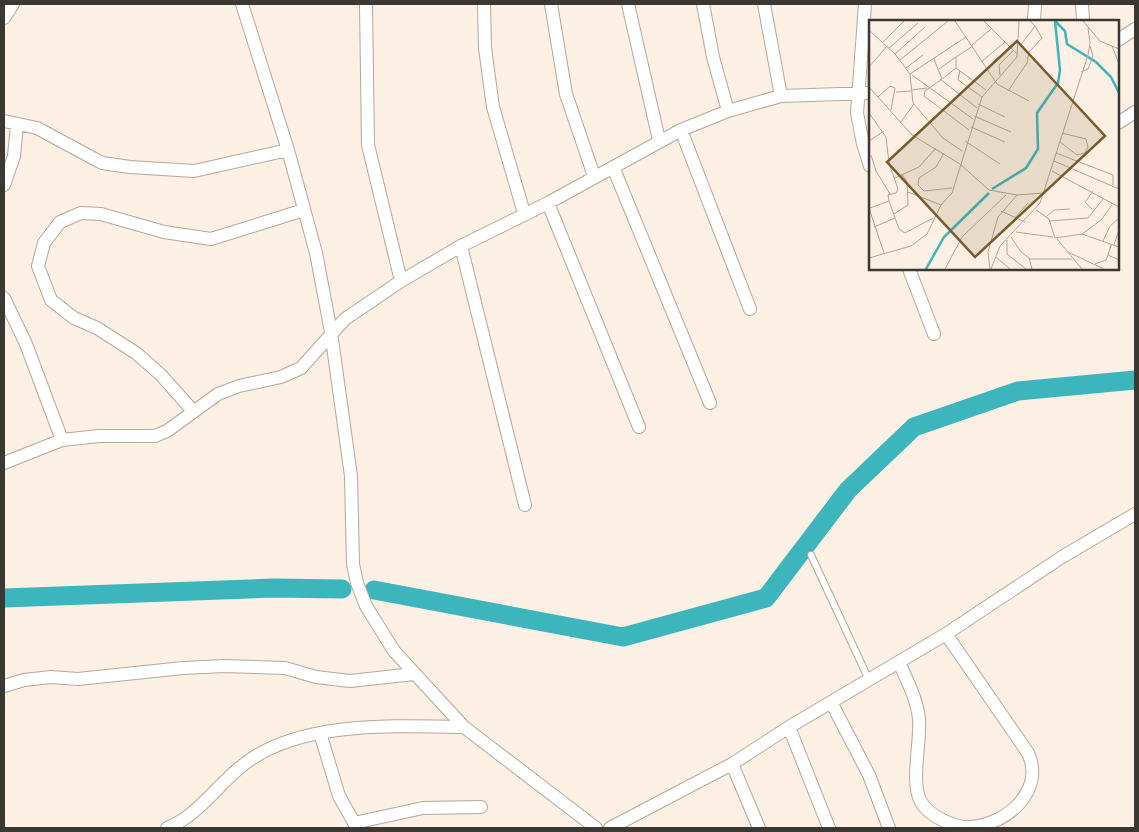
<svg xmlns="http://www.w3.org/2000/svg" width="1139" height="832" viewBox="0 0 1139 832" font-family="'PT Sans',sans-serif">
<rect width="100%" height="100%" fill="#fbf0e3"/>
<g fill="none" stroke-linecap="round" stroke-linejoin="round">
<!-- river -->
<path stroke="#3cb5bc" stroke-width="19" d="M374,590L623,637L766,598L848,490L914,427L1018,391L1135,380
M4,598L273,588L342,589"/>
<defs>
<path id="service" d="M811,555L869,680"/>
<path id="minor" d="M242,4L288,150L316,253L331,332L351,476L353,564L357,583L366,606L394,651L464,727L596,828
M366,4L368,145L401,281
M484,4L485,48L493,107L524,213
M551,4L566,94L594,176
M628,4L659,140
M703,4L713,57L728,111
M764,4L781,96
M865,4L857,113L863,144L870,166
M1082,4L1083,21
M4,18L13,4
M1034,21L1035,4
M1118,40L1135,29
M4,121L37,128L102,163L130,167L194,171L288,150
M1118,123L1135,112
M681,130L750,309
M613,167L710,403
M4,185L14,156L17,125
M548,203L639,427
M461,246L525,505
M909,269L934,334
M4,298L26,344L62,440
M193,411L161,375L136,353L97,328L74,318L51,300L38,266L44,243L60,222L81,213L101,214L164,232L211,239L304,210
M4,463L62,440L99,436H155L167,431L218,394L239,386L281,377L301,368L345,319L401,281L461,246L548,203L681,130L728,111L781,96L870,93
M899,662C907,681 917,699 919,719C921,743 910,782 921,802C929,816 956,829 971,827C1008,824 1045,790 1028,753L946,634
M4,686L24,680L51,677L78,679L183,668L224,666L285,668L316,677L350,681L414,674
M831,702L869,775L889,828
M789,727L829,828
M320,733L339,796L357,828
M732,764L759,828
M354,823L423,808L481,807
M167,828C198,816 217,785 243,765C299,720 396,726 464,727
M610,828L732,764L789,727L946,634L1062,557L1135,514"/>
</defs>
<!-- service casing -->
<use href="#service" stroke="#b2a89b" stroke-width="8"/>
<!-- minor casing -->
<use href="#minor" stroke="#b2a89b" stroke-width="14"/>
<!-- service -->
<use href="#service" stroke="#fff" stroke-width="6"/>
<!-- minor -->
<use href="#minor" stroke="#fff" stroke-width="12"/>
</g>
<!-- overview -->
<g transform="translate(869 20)">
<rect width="250" height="250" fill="#fbf0e3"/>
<path fill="none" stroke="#3cb5bc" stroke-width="2.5" d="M186,1L196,11L198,24L227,42L242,57L250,73M123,169L157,148L169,129L168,93L189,63L191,50L186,1M57,249L75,217L120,173"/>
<path fill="none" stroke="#aea69c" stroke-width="1" d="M86,1L128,64L160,81M115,1L148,34M214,1L231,21L250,29M0,10L26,34L41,54L44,83L74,118L93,131M14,22L35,1M103,25L122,9M104,26L87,37V48L117,70M151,26L166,6L161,1M243,26L250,44M20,28L49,3M26,34L56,7M65,39L73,59L56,71L55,76L100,110M31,40L79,1M112,42L136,22M0,47L18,26M37,48L54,35M70,49L87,37M91,51L89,60L113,77M212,52L219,49L224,36L221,26M41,54L97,17M43,55L104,99M131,55L130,45L145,30M71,59L108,88M73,59L87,48M0,67L43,115L91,144L120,170L148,175L175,173M43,70L58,68M139,71L158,43L160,32L173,18L166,6M27,72L43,71M9,77L21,66L26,68L22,90M109,84L136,97M0,93L17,117L20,143L29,169L27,173L19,175L20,181L1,188M105,96L142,112M31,103L45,84M102,107L136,122M0,121L15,111M96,121L131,144M191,122L208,135L216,133L219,127L217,119L193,113M75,133L67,147L50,158L49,165L55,171L83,168M187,133L244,155V166M2,135L7,151L21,174M185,141L250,169M183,151L250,187M26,158L50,147L67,128M39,172L72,185M20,181L30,209L36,213L64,198M0,188L15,233M223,189L216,182L224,171M167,190L180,199L186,218L213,214L250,227M132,191L156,202M25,194L39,185L38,162L33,154M178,196L185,190L201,189M146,198L159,183M181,201L219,198L234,179M5,207L26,198M147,212L184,217M213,214L232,200L243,185M142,217L152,232L160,238L163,249M188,219L213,249M138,220V234L157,249M234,221L241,206L250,198M242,225L239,235L250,240M245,225L250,210M199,232L235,249M127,237L141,249M0,238L42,226L58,214L72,185L83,173L113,77L148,37L150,1M160,239H203M226,244L237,240L239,235M76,249L93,217L137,175M121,249L119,232L129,197L148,175M122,249L131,226L171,183L219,35L221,23L219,8"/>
<path fill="#775b2e" fill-opacity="0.15" stroke="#775b2e" stroke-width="2.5" d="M148,21L236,116L106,237L18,142Z"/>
<rect width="250" height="250" fill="none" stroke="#3b3732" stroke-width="2.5"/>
</g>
<!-- border -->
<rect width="1139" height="832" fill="none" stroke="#3b3732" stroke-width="10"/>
</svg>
